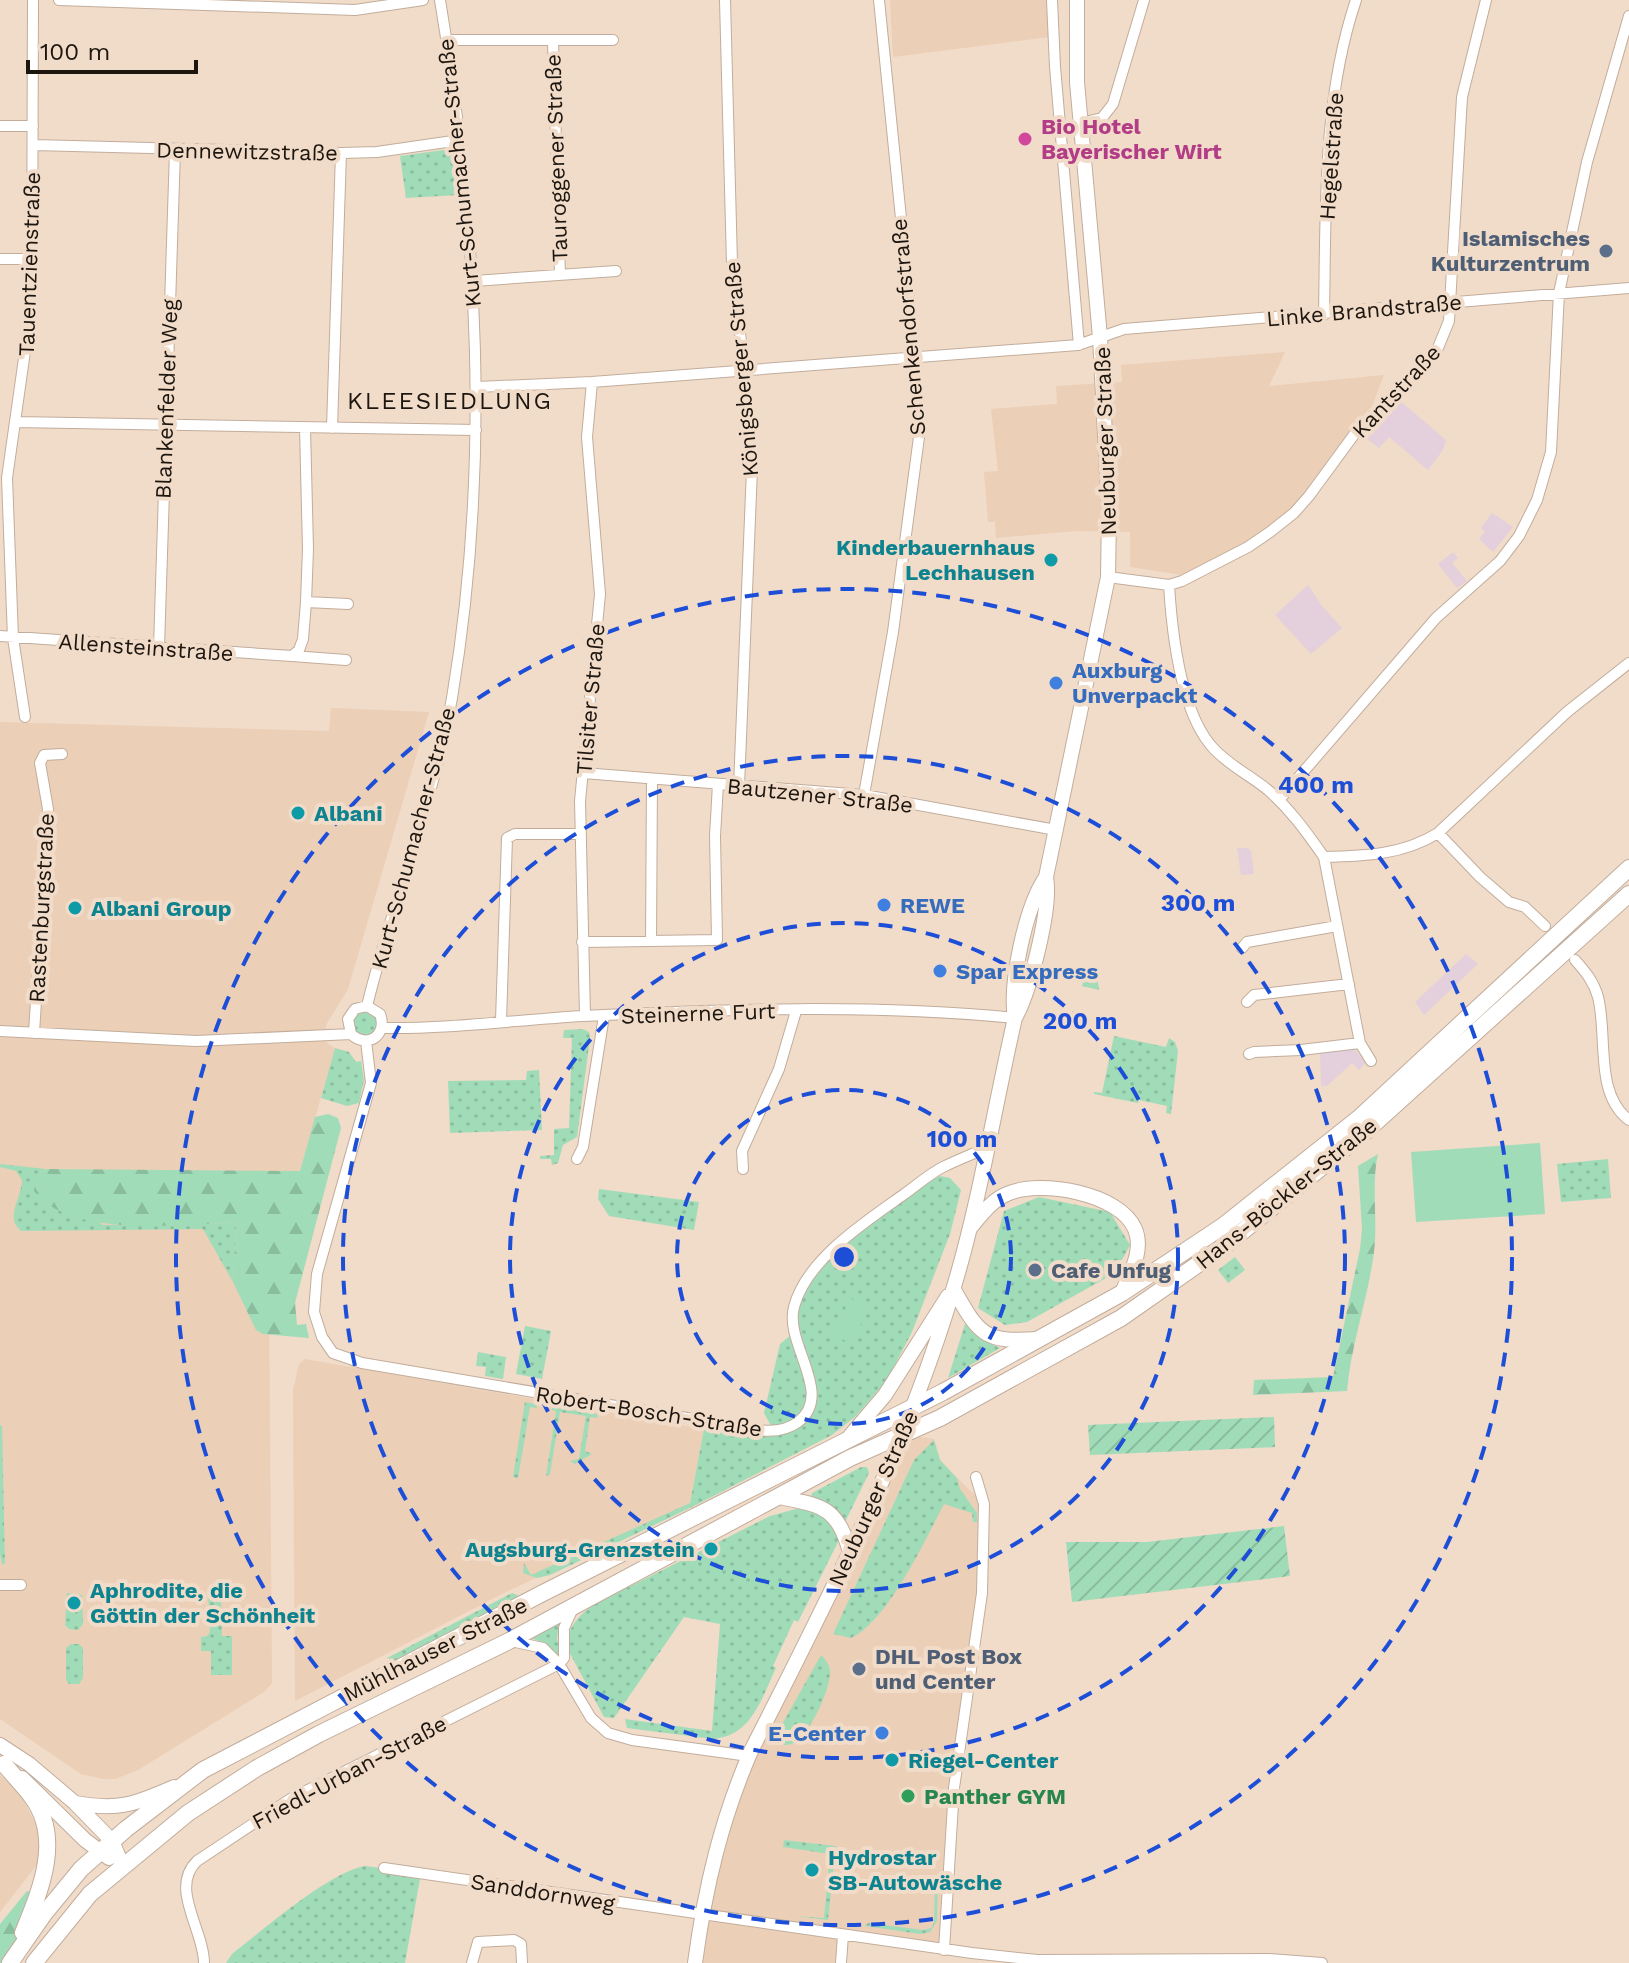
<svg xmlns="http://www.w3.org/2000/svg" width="1629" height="1963" viewBox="0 0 1629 1963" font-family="'Work Sans',sans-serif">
<defs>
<pattern id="grass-dots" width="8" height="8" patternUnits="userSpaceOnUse" patternTransform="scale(2)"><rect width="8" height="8" fill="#a1dcb9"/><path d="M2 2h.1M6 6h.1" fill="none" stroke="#8abc9e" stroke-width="1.8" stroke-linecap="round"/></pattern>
<pattern id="forest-firs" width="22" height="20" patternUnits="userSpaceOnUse" patternTransform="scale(2)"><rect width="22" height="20" fill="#a1dcb9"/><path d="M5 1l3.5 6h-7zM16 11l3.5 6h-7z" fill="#8abc9e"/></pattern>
<pattern id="garden-furrows" width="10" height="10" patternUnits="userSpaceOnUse" patternTransform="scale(2)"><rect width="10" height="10" fill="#a1dcb9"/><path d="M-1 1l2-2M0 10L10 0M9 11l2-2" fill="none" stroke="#8abc9e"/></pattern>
</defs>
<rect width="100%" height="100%" fill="#f1dbc9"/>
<!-- built -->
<path fill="#ebcfb7" d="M890,0H1046L1049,37L893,57Z
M1285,352L1269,386L1384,375L1372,406L1351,429L1291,511L1244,547L1182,575L1130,567V532L1075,531L996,538L995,522H988L984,472L998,471L991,409L1057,404L1056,386L1122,382L1121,365Z
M331,708L429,712L348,989L326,1025L327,1043L335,1048L300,1171L268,1173L272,1683L264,1692L138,1770L115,1779H103L81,1774L0,1719V722L329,731Z
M305,1359L704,1429L690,1503L498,1596L295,1701L293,1390L299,1364Z
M902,1434L934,1439L940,1459L947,1468L984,1504L982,1593L954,1788L944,1950L843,1935L841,1963H695L717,1843Z
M0,1775L21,1795L38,1829L40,1861L0,1912Z"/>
<!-- industrial -->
<path fill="#e4cfdc" d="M1399,400L1446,440L1443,450L1428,470L1389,437L1379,448L1363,436L1382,414Z
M1492,513L1513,527L1493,552L1479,539L1485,532L1481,528Z
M1453,552L1458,558L1452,563L1467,581L1457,588L1438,564Z
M1308,585L1322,606L1342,628L1311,654L1275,615Z
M1237,848H1248L1251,851L1254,874L1241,875Z
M1466,954L1478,964L1424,1015L1415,1002Z
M1350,1048L1355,1049L1365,1063L1359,1070L1352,1063L1327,1086H1321L1320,1052Z"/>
<!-- grass -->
<path fill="url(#grass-dots)" d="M443,150L452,152L455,156L459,195L406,198L400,156Z
M1085,968L1097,975L1099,990L1082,986Z
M364,1010L376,1015L378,1028L369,1037L355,1034L351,1021L356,1013Z
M564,1030L583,1029L589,1032L590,1038L577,1137L563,1145L558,1163L552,1165L551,1159H540V1156L554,1155V1129L569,1128L572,1038H563Z
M1114,1036L1166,1047L1169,1038L1175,1042L1178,1051L1171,1114L1166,1113L1167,1106L1139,1100L1138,1103L1094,1094V1092L1102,1093Z
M335,1048L349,1052L356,1062L361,1061L364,1080L359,1103L347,1106L321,1098Z
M539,1070L542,1130L450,1133L448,1081L526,1080L527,1071Z
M1608,1159L1611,1198L1561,1202L1557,1164Z
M0,1164L46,1169L37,1175L103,1225L236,1223L233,1282L203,1229L21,1231C4,1217 22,1198 22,1180L16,1171L0,1167Z
M940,1176L950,1178L961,1190L950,1234L912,1332L887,1380L856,1416L832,1435L698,1504L550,1575L537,1578L523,1573L524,1563L531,1575L690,1503L704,1429L770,1434V1424L764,1413L780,1344L796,1331C796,1324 795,1314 798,1307C818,1251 882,1216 927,1182Z
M599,1189L699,1202L694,1230L609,1216L598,1199Z
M1039,1197L1110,1212L1130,1245L1115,1273L1027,1322L1005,1325L978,1308L1004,1211Z
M1235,1257L1245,1270L1228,1283L1218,1270Z
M965,1324L979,1338L1000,1348L948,1378Z
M525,1326L551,1331L542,1379L516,1374Z
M478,1352L506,1357L503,1379L485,1376L486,1367L476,1366Z
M525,1402L536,1404L537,1408L530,1407L518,1478L513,1477Z
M552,1407L597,1414L598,1418L590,1417L585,1451L592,1454L575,1464L570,1461L579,1459L586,1416L560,1412L550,1474L546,1476L556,1411L552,1410Z
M0,1425L2,1426L5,1564H2L0,1554Z
M934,1440L940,1460L957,1478L960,1489L977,1513V1522H973L972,1513L944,1504C925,1540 888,1621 851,1638L833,1634L914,1460Z
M861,1467H867L869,1473L845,1522L811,1497L812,1493Z
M803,1507L830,1518L839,1540L798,1622L794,1620L773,1666L776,1668C761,1699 752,1736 713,1739L627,1728L625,1719L712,1731L720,1624L684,1617L614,1718L604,1717L567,1648C567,1627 579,1615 595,1604L770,1516Z
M67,1593L82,1595L83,1624L78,1630L69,1629L65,1625Z
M208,1593H221L222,1636H232V1675H211V1651H201V1637L207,1636L210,1632Z
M512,1593L522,1597L397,1662L387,1658Z
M559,1623L557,1639L561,1656L558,1658L546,1644L531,1638Z
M71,1644H79L83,1648V1678L79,1684H69L66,1680V1648Z
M821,1655C826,1660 829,1664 830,1671C831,1689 808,1739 791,1744C785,1746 777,1744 771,1744Z
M784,1840L836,1846L828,1920L795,1916L824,1918L830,1854L783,1847Z
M365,1866L421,1873L405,1963H226L232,1954C263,1930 329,1872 365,1866Z
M935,1880H938L937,1921L930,1932L920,1934L865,1926L868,1923L923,1930L931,1928L934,1923Z"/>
<!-- forest -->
<path fill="url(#forest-firs)" d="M328,1114L338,1118L341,1128L295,1303L297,1325L306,1324L309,1338L263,1334L256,1330L233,1282L236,1223C179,1223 73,1240 34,1191L37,1175L46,1169L300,1171L315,1117Z
M1378,1154C1371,1184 1378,1221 1374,1252C1368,1299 1351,1344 1347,1391L1253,1395L1254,1380L1333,1377L1360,1249L1362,1229L1358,1166Z
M27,1891L33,1892L10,1963H0V1924Z"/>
<!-- garden -->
<path fill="url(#garden-furrows)" d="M1274,1417L1275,1447L1090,1455L1088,1425Z
M1284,1526L1290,1576L1072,1602L1066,1542H1147Z"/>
<!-- pitch -->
<path fill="#a1dcb9" d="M1540,1143L1545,1214L1416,1222L1411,1152Z
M850,1298L869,1307L852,1344L833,1335Z"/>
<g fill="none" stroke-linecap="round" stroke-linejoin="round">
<defs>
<path id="street" d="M59,0L355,10L423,0
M725,0L732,263L749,412L752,469L739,786
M1052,0L1055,67L1079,345
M446,40H613
M553,41L560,275
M1081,123L1102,118L1113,104L1144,0
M0,126H33
M34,145L341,153L377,152L460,140
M0,259H33
M474,281L616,271
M1324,315C1326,210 1322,101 1356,0
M477,387L592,382L1078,345L1124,329L1629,288
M16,422L476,430
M332,428L341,153
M1108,577L1169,585L1182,581L1248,547L1270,532L1294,513L1309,496L1356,432L1435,355L1449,321L1462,97L1486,0
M1169,585C1172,633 1180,713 1214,749C1230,766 1251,776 1268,790C1291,810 1307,833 1324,857L1360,1043L1371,1061
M306,602L348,604
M0,636L292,656L299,650L303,639L306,602L308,549L305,428
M159,647L175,150
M292,656L346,660
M25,717L13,638L7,478L32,302L33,0
M583,773L864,795L1056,830
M864,795L893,632L919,437L915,357L879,0
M1279,800L1436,618L1500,561L1519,536L1537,500L1551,452L1559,293L1587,162L1629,16
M1438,833L1480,877L1509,902L1525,907L1545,926
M1324,857C1364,856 1403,855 1438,833L1567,712L1629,663
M651,941L652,779
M582,942L717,940L715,836L718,784
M1242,948L1247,942L1337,926
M1575,960C1585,971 1594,982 1598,997C1608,1036 1594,1094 1629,1120
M1247,1002L1254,995L1349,984
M367,1006C392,903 433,803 452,698C491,466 478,230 440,0
M585,1016L580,801L600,594L587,437L592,382
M501,1021L507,838L515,834H580
M382,1028C449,1029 516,1020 583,1016C726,1009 873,1004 1015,1018
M0,1031L196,1041L351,1034C367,1049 388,1036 380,1014L367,1006L355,1009L348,1019L351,1034
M34,1033L48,809L40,763L44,755L62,754
M366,1041L371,1083L317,1274L314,1312L322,1337L333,1353L362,1363L758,1430C773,1432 786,1431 798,1422C835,1394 784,1344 794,1307C806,1260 865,1222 903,1195C916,1186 929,1174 943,1167C957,1160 973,1154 988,1147
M1249,1054L1254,1052L1301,1050L1360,1043
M577,1159L583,1147L604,1016
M743,1169L742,1151L779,1069L796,1011
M0,1585H21
M511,1641L543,1648L559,1664L591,1718L608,1733L632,1740L749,1756
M384,1868L972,1953L1037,1960L1269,1959L1322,1963
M944,1950L954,1788L982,1593L984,1504L976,1477
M204,1963C204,1930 169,1888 197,1861L292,1798L559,1664L564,1658V1628L573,1608
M472,1963L478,1942L514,1940L521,1944L522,1963
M841,1963L843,1935"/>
<path id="secondary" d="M1015,1018C1009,983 1026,906 1046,877L1108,577L1109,514L1100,337L1077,82V0
M971,1227C981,1215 992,1200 1007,1194C1039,1179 1120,1193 1135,1229C1144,1251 1130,1273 1122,1293
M954,1290C979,1334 984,1343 1037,1339
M850,1436L885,1395L948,1296
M779,1497C825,1506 837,1507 851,1555
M0,1745L29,1764L75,1803L112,1841L123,1867
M22,1778L85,1840L109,1858
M75,1803C119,1811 135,1804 174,1787
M695,1963C705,1888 721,1820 751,1751C827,1601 905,1452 953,1290C980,1201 994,1109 1015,1018C1030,991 1052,907 1046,877"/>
<path id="primary" d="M4,1764C13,1775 24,1786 32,1797C63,1839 40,1891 23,1933
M10,1963L44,1914L81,1869L126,1829L203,1770L541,1594L943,1392L1122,1293L1223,1226L1359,1118L1629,868
M34,1963L90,1894L188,1813L257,1768L319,1734L509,1641L850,1458L940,1418L1121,1318L1227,1244L1366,1131L1629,894"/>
</defs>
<!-- street casing -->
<use href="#street" stroke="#c2ad9c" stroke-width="12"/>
<!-- secondary casing -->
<use href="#secondary" stroke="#c2ad9c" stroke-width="16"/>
<!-- primary casing -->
<use href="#primary" stroke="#c2ad9c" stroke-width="18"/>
<!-- street -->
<use href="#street" stroke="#fff" stroke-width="10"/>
<!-- secondary -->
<use href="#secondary" stroke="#fff" stroke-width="14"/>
<!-- primary -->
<use href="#primary" stroke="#fff" stroke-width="16"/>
</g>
<!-- distance rings -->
<g fill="none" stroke="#1d4ed8" stroke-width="4" stroke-dasharray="14 10">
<circle cx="844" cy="1257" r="167"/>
<circle cx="844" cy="1257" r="334"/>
<circle cx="844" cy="1257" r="501"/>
<circle cx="844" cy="1257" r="668"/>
</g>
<!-- markers -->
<circle fill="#d1479c" stroke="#f1dbc9" stroke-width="3" cx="1025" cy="139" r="8"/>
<g fill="#5c6f8a" stroke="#f1dbc9" stroke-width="3">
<circle cx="1606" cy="251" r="8"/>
<circle cx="1035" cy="1270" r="8"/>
<circle cx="859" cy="1669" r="8"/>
</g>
<g fill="#0f9aa8" stroke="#f1dbc9" stroke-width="3">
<circle cx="1051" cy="560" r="8"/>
<circle cx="298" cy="813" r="8"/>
<circle cx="75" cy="908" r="8"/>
<circle cx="711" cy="1549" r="8"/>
<circle cx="74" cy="1603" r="8"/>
<circle cx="892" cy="1760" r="8"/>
<circle cx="812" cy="1870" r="8"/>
</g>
<g fill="#3f7fe0" stroke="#f1dbc9" stroke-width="3">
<circle cx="1056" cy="683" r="8"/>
<circle cx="884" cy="905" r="8"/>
<circle cx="940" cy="971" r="8"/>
<circle cx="882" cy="1733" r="8"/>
</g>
<circle fill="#2e9e5b" stroke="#f1dbc9" stroke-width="3" cx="908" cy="1796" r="8"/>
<g text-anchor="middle" stroke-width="8" stroke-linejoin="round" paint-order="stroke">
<!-- hotel labels -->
<g font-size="22" font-weight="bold" fill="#b23c85" stroke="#f1dbc9" text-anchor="start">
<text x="1041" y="134">Bio Hotel<tspan x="1041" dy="25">Bayerischer Wirt</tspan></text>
</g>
<!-- street labels -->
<g font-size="22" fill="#1d160f" stroke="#f1dbc9">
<text transform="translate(247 151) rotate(1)" y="8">Dennewitzstraße</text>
<text transform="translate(1331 156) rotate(-86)" y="8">Hegelstraße</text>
<text transform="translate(556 158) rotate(-92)" y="8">Tauroggener Straße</text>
<text transform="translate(459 173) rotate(-96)" y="8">Kurt-Schumacher-Straße</text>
<text transform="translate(29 264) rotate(-88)" y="8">Tauentzienstraße</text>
<text transform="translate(1364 310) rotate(-5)" y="8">Linke Brandstraße</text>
<text transform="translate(908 327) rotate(-95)" y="8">Schenkendorfstraße</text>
<text transform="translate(741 369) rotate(-95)" y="8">Königsberger Straße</text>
<text transform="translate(1396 391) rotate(-47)" y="8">Kantstraße</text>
<text transform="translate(166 399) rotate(-88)" y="8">Blankenfelder Weg</text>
<text transform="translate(1105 441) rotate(-92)" y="8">Neuburger Straße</text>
<text transform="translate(146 647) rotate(4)" y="8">Allensteinstraße</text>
<text transform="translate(590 699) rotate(-85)" y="8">Tilsiter Straße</text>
<text transform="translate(820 795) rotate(6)" y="8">Bautzener Straße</text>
<text transform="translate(413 838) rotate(-75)" y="8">Kurt-Schumacher-Straße</text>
<text transform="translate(41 908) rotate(-87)" y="8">Rastenburgstraße</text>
<text transform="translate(698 1013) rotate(-2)" y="8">Steinerne Furt</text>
<text transform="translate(1286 1193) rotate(-39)" y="8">Hans-Böckler-Straße</text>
<text transform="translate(649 1411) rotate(9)" y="8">Robert-Bosch-Straße</text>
<text transform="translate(873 1498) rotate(-66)" y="8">Neuburger Straße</text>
<text transform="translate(435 1649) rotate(-27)" y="8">Mühlhauser Straße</text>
<text transform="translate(349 1772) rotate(-28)" y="8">Friedl-Urban-Straße</text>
<text transform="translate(543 1892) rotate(9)" y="8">Sanddornweg</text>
</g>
<!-- service labels -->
<g font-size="22" font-weight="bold" fill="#4e5e75" stroke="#f1dbc9" text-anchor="start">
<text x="1590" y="246" text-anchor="end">Islamisches<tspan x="1590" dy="25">Kulturzentrum</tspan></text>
<text x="1051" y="1278">Cafe Unfug</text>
<text x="875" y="1664">DHL Post Box<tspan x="875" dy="25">und Center</tspan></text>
</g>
<!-- culture labels -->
<g font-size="22" font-weight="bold" fill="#0d838f" stroke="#f1dbc9" text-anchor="start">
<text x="1035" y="555" text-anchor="end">Kinderbauernhaus<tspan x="1035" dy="25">Lechhausen</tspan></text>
<text x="314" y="821">Albani</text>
<text x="91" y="916">Albani Group</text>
<text x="695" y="1557" text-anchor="end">Augsburg-Grenzstein</text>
<text x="90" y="1598">Aphrodite, die<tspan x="90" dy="25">Göttin der Schönheit</tspan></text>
<text x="908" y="1768">Riegel-Center</text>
<text x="828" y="1865">Hydrostar<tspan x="828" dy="25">SB-Autowäsche</tspan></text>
</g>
<!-- shop labels -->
<g font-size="22" font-weight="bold" fill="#366cbe" stroke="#f1dbc9" text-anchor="start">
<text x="1072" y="678">Auxburg<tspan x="1072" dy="25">Unverpackt</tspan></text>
<text x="900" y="913">REWE</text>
<text x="956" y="979">Spar Express</text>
<text x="866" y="1741" text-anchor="end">E-Center</text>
</g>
<!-- leisure labels -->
<g font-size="22" font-weight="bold" fill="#27864d" stroke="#f1dbc9" text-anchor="start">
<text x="924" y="1804">Panther GYM</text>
</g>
<!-- neighbourhood labels -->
<g font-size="24" letter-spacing="2" fill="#1d160f" stroke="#f1dbc9">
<text x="450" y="409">KLEESIEDLUNG</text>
</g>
</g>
<circle cx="844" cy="1257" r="12" fill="#1d4ed8" stroke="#f1dbc9" stroke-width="4"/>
<g font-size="24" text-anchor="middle" font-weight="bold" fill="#1d4ed8" stroke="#f1dbc9" stroke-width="8" stroke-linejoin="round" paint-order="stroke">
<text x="1316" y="793">400 m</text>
<text x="1198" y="911">300 m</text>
<text x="1080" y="1029">200 m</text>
<text x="962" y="1147">100 m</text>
</g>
<!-- scale -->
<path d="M28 60v12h168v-12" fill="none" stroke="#1d160f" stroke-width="4"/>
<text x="40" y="60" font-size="24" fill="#1d160f" stroke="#f1dbc9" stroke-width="6" paint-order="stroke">100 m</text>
</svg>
